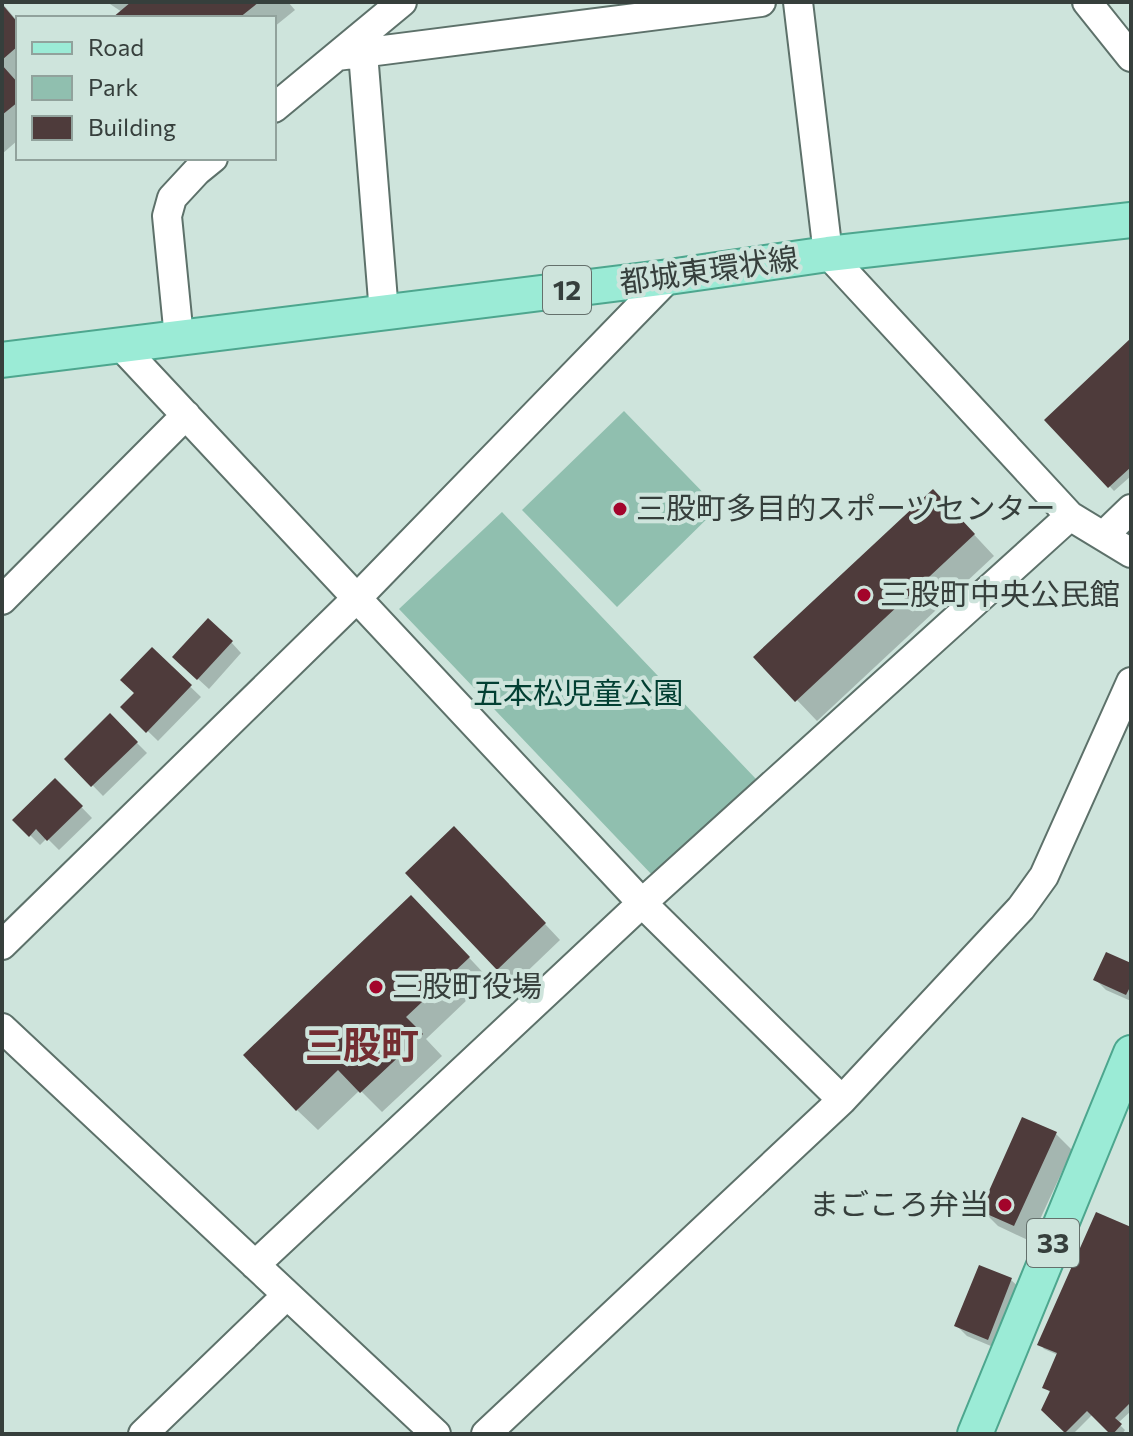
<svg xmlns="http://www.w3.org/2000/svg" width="1133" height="1436" viewBox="0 0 1133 1436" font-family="Commissioner,'Noto Sans JP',sans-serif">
<rect width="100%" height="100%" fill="#cee4dc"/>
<!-- green -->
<path fill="#90bfaf" d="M624,411L718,508L617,607L522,510Z
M502,512L756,779L654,877L399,609Z"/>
<!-- shadow -->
<path fill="#0003" d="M107,2H288L295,10L274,27V18H116L122,12Z
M2,3L18,22V140L2,154Z
M1131,340V476L1114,491L1047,420Z
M953,512L994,556L817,721L756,657Z
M231,642L241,653L209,689L185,667Z
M152,650L201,697L158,741L123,707L136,693Z
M110,716L147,753L103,796L67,759Z
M55,780L92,818L59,850L47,838L40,845L15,820Z
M470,844L560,940L514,984L498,968Z
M432,918L489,979L426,1039L442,1056L382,1112L360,1090L318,1130L297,1110Z
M1131,965V1001L1106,990L1095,979Z
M1056,1134L1072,1150L1030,1241L998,1226L982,1210Z
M1131,1229V1411L1118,1423L1125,1430L1122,1434H1113L1093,1414L1073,1434H1068L1043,1409L1051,1393L1044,1387L1058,1355L1044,1349L1040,1344Z
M1011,1280L1022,1290L998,1349L967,1336L957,1326Z"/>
<!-- building -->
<path fill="#4e3b3b" d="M131,2H259L239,18H112Z
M2,4L18,23V46L2,60Z
M2,65L18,83V102L2,115Z
M1131,338V467L1108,488L1044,420Z
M933,489L975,534L795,702L753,657Z
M208,618L233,641L197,680L172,657Z
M152,647L192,685L146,733L120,707L134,693L120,680Z
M110,713L138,742L91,787L64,759Z
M55,778L83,806L47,841L36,829L29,837L12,820Z
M454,826L546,923L497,970L405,873Z
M411,895L470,957L406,1017L423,1034L360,1093L338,1070L296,1111L243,1055Z
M1106,952L1131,963V985L1126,995L1093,980Z
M1022,1117L1057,1132L1014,1226L980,1211Z
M1096,1212L1131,1227V1402L1115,1418L1122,1424L1113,1434H1110L1087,1411L1065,1433L1041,1410L1050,1391L1042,1388L1057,1353L1037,1345Z
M979,1265L1012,1278L988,1340L954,1326Z"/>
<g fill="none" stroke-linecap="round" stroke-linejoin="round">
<defs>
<path id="minor" d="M798,2L828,254L1070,516L1131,553
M1087,2L1131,57
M363,53L384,313
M337,56L761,2
M274,108L402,2
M179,338L167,216L172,198L197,171L213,158
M120,345L642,903L842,1100
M1103,536L1131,509
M2,600L186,415
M2,945L357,598L669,277
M2,1028L436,1434
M255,1265L642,903L1070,516
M143,1434L287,1295
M486,1434L842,1100L1021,908L1044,876L1131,682"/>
<path id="major" d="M2,360L669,277L828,254L1131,220
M975,1434L1131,1053"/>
</defs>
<!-- minor casing -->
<use href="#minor" stroke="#5d716a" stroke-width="32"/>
<!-- major casing -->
<use href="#major" stroke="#4da68e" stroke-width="38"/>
<!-- minor -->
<use href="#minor" stroke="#fff" stroke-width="28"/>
<!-- major -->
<use href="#major" stroke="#9bebd6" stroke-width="34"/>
</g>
<!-- markers -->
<g fill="#a3042b" stroke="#cee4dc" stroke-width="3">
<circle cx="620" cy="509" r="8"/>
<circle cx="864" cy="595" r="8"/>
<circle cx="376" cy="987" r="8"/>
<circle cx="1005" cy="1205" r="8"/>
</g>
<g text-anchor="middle" stroke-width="8" stroke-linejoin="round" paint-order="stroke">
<!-- shield labels -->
<g fill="#cee4dc" stroke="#64706c" stroke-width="2">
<rect x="543" y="266" width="48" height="48" rx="6"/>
<rect x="1027" y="1219" width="52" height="48" rx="6"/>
</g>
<g font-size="28" font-weight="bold" fill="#363f3c">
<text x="567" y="300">12</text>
<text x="1053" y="1253">33</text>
</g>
<!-- street labels -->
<g font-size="30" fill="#363f3c" stroke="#cee4dc">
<text transform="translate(709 271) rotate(-8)" y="10">都城東環状線</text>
</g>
<!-- poi labels -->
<g font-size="30" fill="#363f3c" stroke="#cee4dc" text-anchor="start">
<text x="636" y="519">三股町多目的スポーツセンター</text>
<text x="880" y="605">三股町中央公民館</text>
<text x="392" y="997">三股町役場</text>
<text x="989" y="1215" text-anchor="end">まごころ弁当</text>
</g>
<!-- park labels -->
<g font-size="30" fill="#023f32" stroke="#cee4dc">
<text x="578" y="704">五本松児童公園</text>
</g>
<!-- district labels -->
<g font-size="38" font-weight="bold" fill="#732d31" stroke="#cee4dc">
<text x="362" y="1059">三股町</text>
</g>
</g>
<!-- border -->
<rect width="1133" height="1436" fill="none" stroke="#363f3c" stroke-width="8"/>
<!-- legend -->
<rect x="16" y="16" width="260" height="144" fill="#cee4dc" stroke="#91a29c" stroke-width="2"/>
<rect x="32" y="42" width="40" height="12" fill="#9bebd6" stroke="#91a29c" stroke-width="2"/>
<text x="88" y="56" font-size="24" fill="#363f3c">Road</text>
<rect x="32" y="76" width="40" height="24" fill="#90bfaf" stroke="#91a29c" stroke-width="2"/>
<text x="88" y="96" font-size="24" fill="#363f3c">Park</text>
<rect x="32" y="116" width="40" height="24" fill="#4e3b3b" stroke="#91a29c" stroke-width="2"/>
<text x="88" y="136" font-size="24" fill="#363f3c">Building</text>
</svg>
